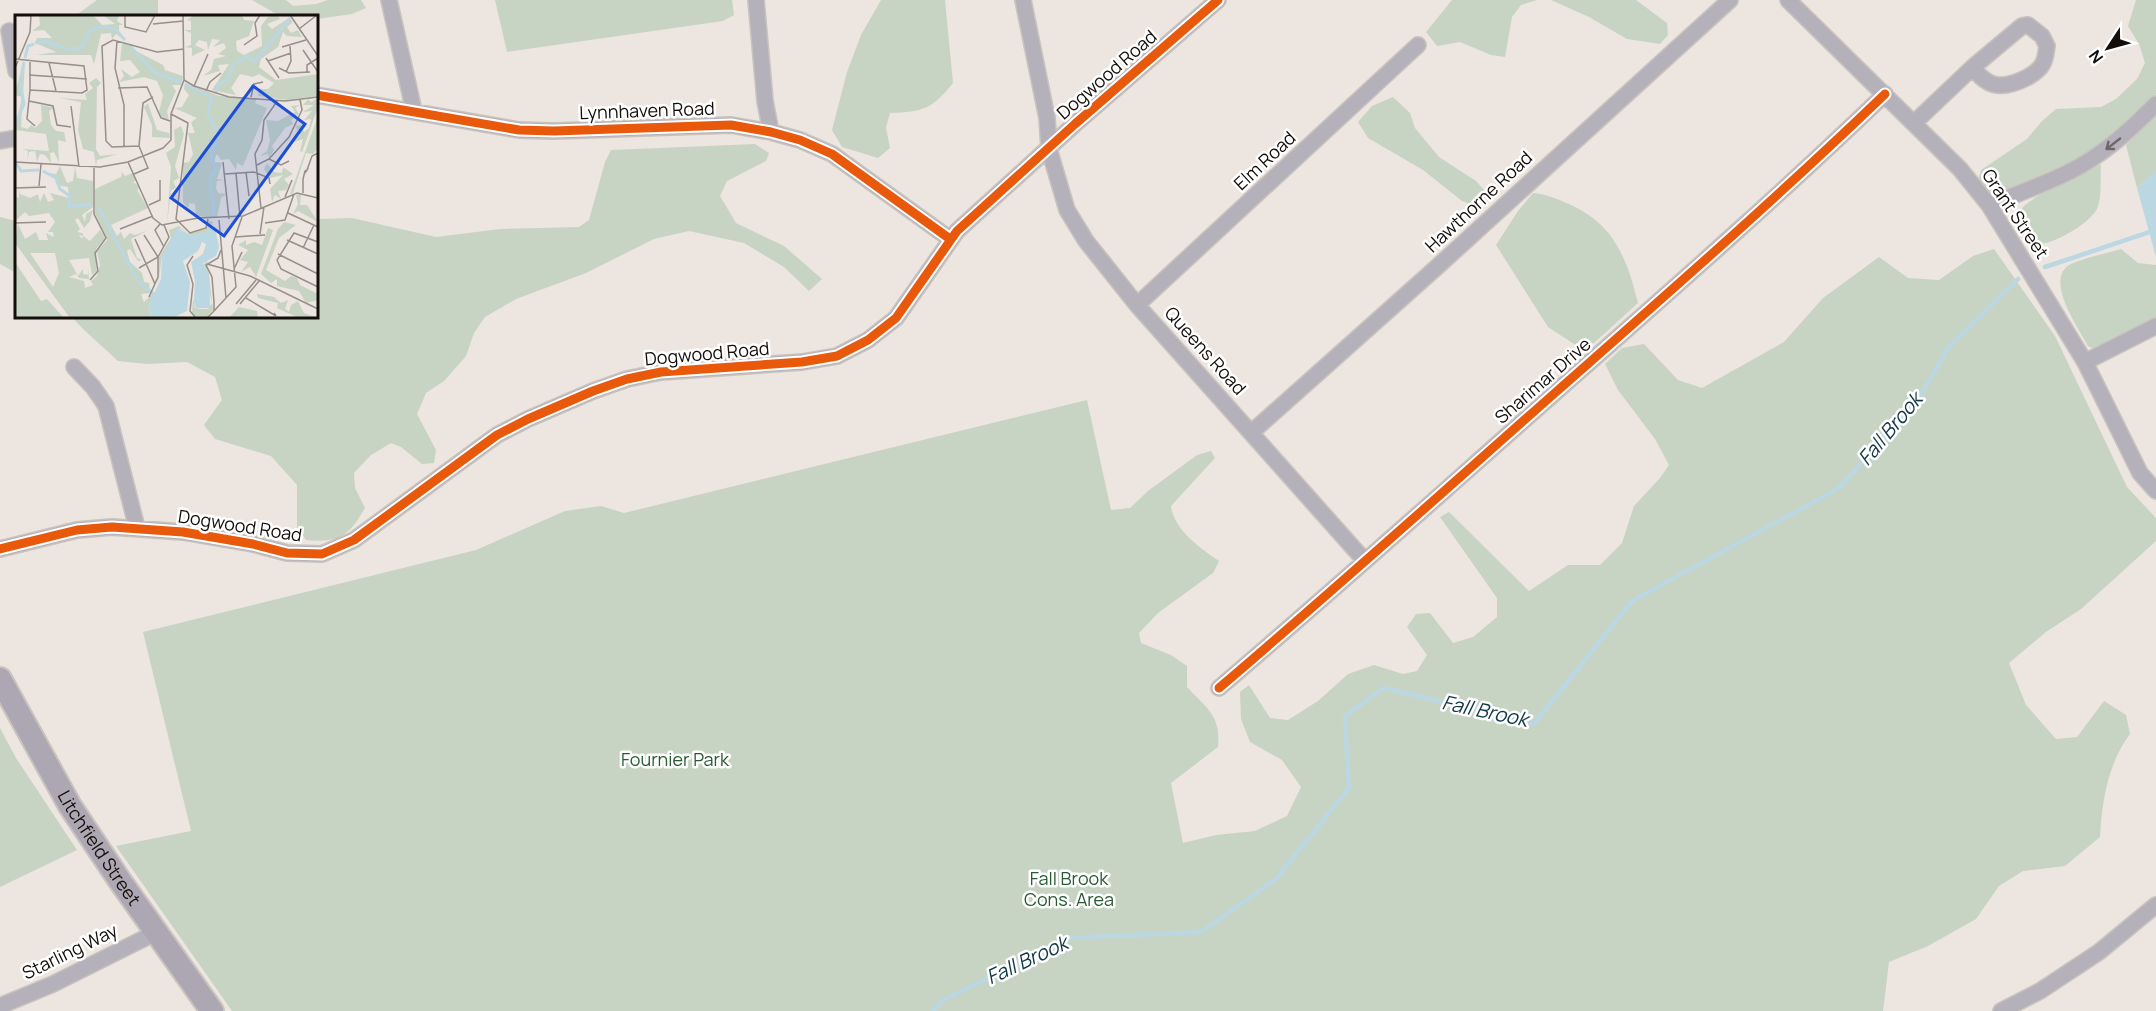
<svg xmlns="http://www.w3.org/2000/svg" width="2156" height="1011" viewBox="0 0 2156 1011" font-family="Manrope,sans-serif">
<rect width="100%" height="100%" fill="#ede5df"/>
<!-- green -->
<path fill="#c7d4c4" d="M97,0H158V16H75Z
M252,0H286L293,6L316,4L328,0H361L366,8L352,14L317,19L316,16H280Z
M495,0H732L734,15L723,21L507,52Z
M881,0H945L953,83C932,109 923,112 890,113L886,128L890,148L878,158L842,147L832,130L847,72L861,35Z
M1452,0H1537L1521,5L1512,17L1505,57L1491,55L1460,42L1437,46L1426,32Z
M1551,0H1636L1667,23L1668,35L1660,44L1627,39L1589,17Z
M2136,0H2156V94C2136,114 2117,134 2094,150C2064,171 2024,182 1991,196L1978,181L1981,170L2027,139L2042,121L2056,109L2101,107L2116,99L2137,79L2145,63L2139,44L2128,26Z
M1393,97L1410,113L1415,128L1439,157L1476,181L1492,199L1481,208L1462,201L1423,170L1368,138L1358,122L1372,106Z
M2156,116V171L2137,188L2126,145Z
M755,144L769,153L766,161L727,181L720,196L736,223L784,246L822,279L809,291L784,267L744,243L689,231L654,239L586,273L516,299L485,317L474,333L466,356L444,381L426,393L417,414L436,450L434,463L422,464L401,447L391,443L371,455L354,473L355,488L365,508C349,536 339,543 306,540L297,527V485L271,456L215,439L204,425L222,400L215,377L187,362L147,364L118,361L83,329L72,317L316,316L317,219L352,218L436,237L500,229L579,227L589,220L605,162L611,150Z
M2101,164C2100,177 2102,194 2098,206C2094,222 2049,248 2033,244C2017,241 2013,217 2024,206C2040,191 2080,176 2101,164Z
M1533,193C1546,194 1557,199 1569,204C1615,225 1626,257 1638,303L1594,343L1577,346L1548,327L1496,245L1518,211Z
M0,217L16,221V273L0,264Z
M1994,249L2055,336L2127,487L2156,518V541L2081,609L2046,632L2009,663L2026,705L2056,739L2077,737L2104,701L2126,715L2130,734C2108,763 2102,801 2100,837L2065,866L2023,871L1999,886L1976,919L1928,946L1889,962L1883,1011H232L116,846L191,831L143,632L476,550L565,511L601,506L624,513L1087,400L1111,510L1130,508L1148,491L1197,455L1211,451L1215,458L1171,506C1174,530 1200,548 1219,561L1213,573L1158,613L1139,633L1141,643L1171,655L1187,666V687C1207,709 1221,715 1218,747L1171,783L1183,843L1216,835L1255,831L1287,816L1301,787L1282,760L1250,742L1241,719L1240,692L1249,685L1270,718L1288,720L1318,701L1348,674L1374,665L1403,674L1417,671L1427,655L1407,627L1416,614L1430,613L1453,643L1473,637L1497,617V598L1440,517L1449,512L1529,591L1568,565H1600L1622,543L1634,506L1660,478L1669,465L1655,439L1618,390L1605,364L1622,348L1644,344L1678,380L1702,388L1784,342L1823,298L1879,257L1908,278L1939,280L1973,256Z
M2121,249L2138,263L2156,265V320L2093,349L2088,346C2078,327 2043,278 2071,264C2087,257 2105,254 2121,249Z
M0,728L16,758L77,850L0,887Z"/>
<!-- water -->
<path fill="#bbd7e2" d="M2156,171V257L2137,188Z"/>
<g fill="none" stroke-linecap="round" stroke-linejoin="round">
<!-- stream -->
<path stroke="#bbd7e2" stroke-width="4.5" d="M2045,267L2156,230
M933,1011L943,1000L1070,938L1201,932L1276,879L1349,788L1345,716L1384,688L1534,724L1632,601L1839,488L1917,402L1947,349L2018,279"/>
<defs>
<path id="street" d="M389,0L414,111
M756,0L765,101L771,132
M1023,0L1047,118L1049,149L1067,210L1086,241L1137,305L1365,561
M1788,0L1960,169L1989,205L2085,362L2140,473L2156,491
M9,31L16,71
M316,95L519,130L554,131L731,125L771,132L800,140L832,154L950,239
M1914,123L1973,67C1988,90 2005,89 2028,77C2033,74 2039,70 2042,65C2046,59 2046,52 2047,46L2042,36L2028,25L2022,26L1973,67
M0,141L16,138
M1989,205C2015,195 2042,185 2067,173C2102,156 2129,131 2156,104
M1137,305L1418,45
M2085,362L2156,326
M74,367L93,387L106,406L137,528
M1252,432L1437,267L1730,0
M0,549L77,530L112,527L183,532L253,544L287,553L322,554L354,540L497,435L528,419L593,391L627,379L661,372L802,362L837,356L868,340L896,318L957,231L1075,124L1218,0
M1219,688C1333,591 1444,491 1556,392C1667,294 1778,197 1885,94
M0,1006L53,984L155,933
M2001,1011L2040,991L2099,952L2156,905"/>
<g id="secondary">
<path id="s1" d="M0,679L70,806L120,881L212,1011"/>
</g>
</defs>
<!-- street casing -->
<use href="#street" stroke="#c9c3be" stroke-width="18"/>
<!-- secondary casing -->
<use href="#secondary" stroke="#c9c3be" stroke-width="26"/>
<!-- street -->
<use href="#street" stroke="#b5b1ba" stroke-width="15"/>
<!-- secondary -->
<use href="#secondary" stroke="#aca7b2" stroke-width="22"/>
<defs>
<path id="cycleway" d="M316,95L519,130L554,131L731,125L771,132L800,140L832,154L950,239
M0,549L77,530L112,527L183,532L253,544L287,553L322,554L354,540L497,435L528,419L593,391L627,379L661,372L802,362L837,356L868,340L896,318L957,231L1075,124L1218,0
M1219,688C1333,591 1444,491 1556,392C1667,294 1778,197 1885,94"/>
</defs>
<!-- cycleway casing -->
<use href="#cycleway" stroke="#fff" stroke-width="13"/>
<!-- cycleway -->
<use href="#cycleway" stroke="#e8590c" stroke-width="9"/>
</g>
<!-- one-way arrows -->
<defs><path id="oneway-shaft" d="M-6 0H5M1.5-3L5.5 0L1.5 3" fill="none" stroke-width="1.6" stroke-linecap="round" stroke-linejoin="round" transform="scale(1.5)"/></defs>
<use stroke="#6c686b" href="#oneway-shaft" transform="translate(2113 144) rotate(142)"/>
<g text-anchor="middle" stroke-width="5" stroke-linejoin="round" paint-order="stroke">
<!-- street labels -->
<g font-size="18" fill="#130e0a" stroke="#fff">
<text transform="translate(1107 75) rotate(-41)" y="6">Dogwood Road</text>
<text transform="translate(647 111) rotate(-2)" y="6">Lynnhaven Road</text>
<text transform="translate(1265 161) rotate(-43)" y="6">Elm Road</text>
<text transform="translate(1479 202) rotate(-43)" y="6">Hawthorne Road</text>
<text transform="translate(2015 214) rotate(56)" y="6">Grant Street</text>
<text transform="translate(1205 351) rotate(48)" y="6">Queens Road</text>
<text transform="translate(707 354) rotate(-5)" y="6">Dogwood Road</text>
<text transform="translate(1543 381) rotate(-41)" y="6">Sharimar Drive</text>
<text transform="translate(240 526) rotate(9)" y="6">Dogwood Road</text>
<text dy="6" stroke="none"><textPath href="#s1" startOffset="196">Litchfield Street</textPath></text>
<text transform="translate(70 952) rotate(-26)" y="6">Starling Way</text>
</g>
<!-- park labels -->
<g font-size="18" fill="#295a34" stroke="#fff">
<text x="675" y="766">Fournier Park</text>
<text x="1069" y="885">Fall Brook<tspan x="1069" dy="21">Cons. Area</tspan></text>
</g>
<!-- water labels -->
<g font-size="20" font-style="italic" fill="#113846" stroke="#fff">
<text transform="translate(1890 429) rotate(-50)" y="7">Fall Brook</text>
<text transform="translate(1485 711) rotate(12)" y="7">Fall Brook</text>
<text transform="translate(1027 960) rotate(-25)" y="7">Fall Brook</text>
</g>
</g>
<!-- overview -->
<g transform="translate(15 15)">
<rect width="303" height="303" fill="#ede5df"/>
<path d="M24,0H78L87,10L100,9L88,0H104L102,6L108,10H104V16L111,26L101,19L97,24L96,18L86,19L79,49L76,40H21L41,37L20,28L22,23H37L29,15L17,16L25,10ZM179,0H227L229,5L239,6L234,21L221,26L222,36L229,40L247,31L246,11L253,2L262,0L265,4L252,9L257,14L274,3L278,7L272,12L276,18L283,15L287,22L272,21L268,17L263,32L246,44L244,52L261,65L303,59V81L271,85L243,81L244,74H253L259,68L244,59L238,62L225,59L216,73L221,80L197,75L214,49L203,50L205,56L188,61L196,55L199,44L211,41L203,39L211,33L209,28L198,32L205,25L197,24L193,35L192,27L184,25L180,30L190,35L177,41V33L170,32L176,30V18L169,15H176V6L172,5ZM107,29H117L119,35L148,50L150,55L168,61L166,70H157L161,76L152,96L154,105L147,104L144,97L148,80L142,66L129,62L104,67L109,61L106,54L117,62L125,57L115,45L105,46ZM10,47L6,112L13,114L16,110L20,113L27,106L26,90L39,93L34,96L36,110L41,116L49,117L51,127L43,125L44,147L39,137L35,138L36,148L30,140L25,139L22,147L20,136L14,137L12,146L13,136L8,134L34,136L31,119L0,115L7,82L0,80V75ZM81,63L86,68L82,72L81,134L85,141L103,139L82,145L81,151L79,137L68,134L63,115L66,87L44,83L72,85L70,79L78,73L74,68ZM170,68L204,81L242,83L240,88L252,93L228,151L222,148L221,155L214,144L206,145L202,139L200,143V147L207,148L202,164L209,165L202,166L201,173L203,178L211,179L206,183L202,203L181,201L180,189L174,188L173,193L168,187V148L174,147L178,139L173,118H180L176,107L182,103L159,93L167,92L174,80L169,74ZM303,83V92L287,137L285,136L288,124L276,128L285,120L280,111L286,110L289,117L294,113L296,104L289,105L297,96L288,97L299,90H288L293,84L296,87ZM133,88L142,115L154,118L155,123L137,122V110L129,92ZM285,90L280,93L284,99L276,105L278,109L270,113L257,131L259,135L254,143L253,139L245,141L252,136L255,125L251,105L263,106L280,97L276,91ZM303,101V133L298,139L291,138L278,178L275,179ZM166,111L169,119L160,151L164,163L158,166L161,173L156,175L152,209L156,152L151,138L160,132L159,115ZM252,148L259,157L267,158L268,152L278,159L269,164L274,170L271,175L263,176L266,184L260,180L257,187L255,174L268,160L255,163L249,154ZM45,151L52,168L58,166L60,152L62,163L78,166V192L67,200L70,207L71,199L78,195L75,206L69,213L63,203L60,205L65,214L62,217L67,218L69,221L64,220L67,224L68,221L75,226L85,215L90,223L81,234L82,256L77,260L74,243L54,245L63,261L68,254V259L73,260V254L74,264L64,263L61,259L54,262L69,266L70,273L78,270L76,266L82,261L85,250L82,236L92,225L80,199V174L106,162L107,157L110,161L118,158L121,165L118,167L125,172L122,175L133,193L96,210L102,221L106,217L109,224L115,218L120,220L132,216L116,224L122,243L127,245L123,246L115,234L112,236L115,247L127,258L129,267L134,268L135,278L126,279L129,287L143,274L134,289L136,303H55L0,228L3,209L10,224L21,217L24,225H33L31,218L39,222L38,217H33L40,207L34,198L14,201L10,197L0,206V181L4,183V174L5,179L15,183L23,179L25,187L29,178L33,187L39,185L35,178L54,183L53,172L42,170L39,162L26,157L41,159ZM11,232L15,238H40L44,258L38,272ZM286,179L285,190H292L303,207L283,196L278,199L283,189L281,180ZM193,205L198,207L192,217L177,221L165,213L147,242L143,268V244L156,223L154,215L164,211L173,218L191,214ZM269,207L281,210L264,223L251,255L270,266L276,261L282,263L285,270L303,279V285L291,288L284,276L262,271V264L256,268L246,259L263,214ZM253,213L258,215L241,262L235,252L226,257L233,247L225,245L233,235L223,230L231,225V230L239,227L247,230ZM192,244L198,295L191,303L182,302L177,298L178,283L180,293L186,294H193L197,288L188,251ZM0,247L26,286L32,284L49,303H0ZM242,279L259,282L266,288L273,285L270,294L274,297L276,290L283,286L289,298L303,303H284L262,293L263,288L243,283ZM224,292L242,296L243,303H214Z" fill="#c7d4c4" fill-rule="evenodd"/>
<path d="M195,211L200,213L204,232L201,241L188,248L194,261L195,293H181L179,287L180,266L176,247L188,239L191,229L187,227L183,236L168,246L175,267L172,296L157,303H136L134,289L146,264L147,242L162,213L177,221L192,217Z" fill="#bbd7e2"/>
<path fill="none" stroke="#bbd7e2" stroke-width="3" d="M20,28L31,26L51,34L66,33L75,16L86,11L100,14L110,25M116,32L140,58L166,67M10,43L13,31L19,29M170,69L195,82M201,77L203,70L213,64L218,50L231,42L240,46L275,3M197,80L193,99L203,120L196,142L202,155L195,162L199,200M0,109L9,89L5,67L9,47M1,148L6,156L24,155M28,156L41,163L45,174L55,181L54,191L77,190M83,191L123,266L142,282"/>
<path fill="none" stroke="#968f8a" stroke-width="1.5" d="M110,0V12L131,17L140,0M168,0L169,65L179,71L214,82L270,86L303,82M275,0L303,41M138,9L168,6M284,14L302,0M102,26L100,53L109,90V131M229,30L242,21L240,8L245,0M267,32L291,25M288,35L303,57M251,43L264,63M0,44L69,51L72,75L67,78L15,75V47M253,46L276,38M34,48L41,76M0,53L15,17L16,0M264,53L274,58L295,57M271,57L276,46L275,31M292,57V50L303,43M14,60L72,64M179,71L193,39M103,73L132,72L146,103L155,106M15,75L12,104L20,111M191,76L195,67L206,58M236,82L239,69L248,67M14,86L38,91L42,110L56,112M56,91L64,152M156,99L173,108L161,204L175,218L191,213L193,204M124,131L97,132L91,126L87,31L98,25L142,37L169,34M254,144L266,150L274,146M0,147L85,152L113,147L148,133L156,125V99L169,65M113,147L138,203L147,210L183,203L228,201L282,178L303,183M208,147L214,204M242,150L254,144L274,122L287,95L285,84M292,155L297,141L303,138M231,157L234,181M221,158L225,202M119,159L133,153L124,131L128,88L138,82M210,159L239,157L254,163L255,169M24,171L26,149M0,173L31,172M288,178V164L290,156L292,155L290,158M270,182L277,165M134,190L145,185V165M246,193L240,139L247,125L249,105L263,85M273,198L303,212M204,205L211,283M0,208L31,207M250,208L270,205L279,179M145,209L140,215L149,232M105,214L138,201M245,219L249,192M220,222L250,220M120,224L140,269M272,225L303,239M303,227L279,218L262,245L266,254L303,272M288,233L299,210M263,239L303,259M178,241L172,250L178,269L175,296L181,303M192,249L235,261L303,294M124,253L143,242L129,220M219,254L227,237M75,265L83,256L80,238L91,223L79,199V153M134,282L143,262V242L154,222L149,210M231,283L261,301L259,298M221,289L241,265M225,289L244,266M199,296L221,272L217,231L227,202M192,303L199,296V287L197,262L191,250L203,243L206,235"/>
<path fill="#1d4ed8" fill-opacity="0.15" stroke="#1d4ed8" stroke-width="3" d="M238,71L290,109L209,221L156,183Z"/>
<rect width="303" height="303" fill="none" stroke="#130e0a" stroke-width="3"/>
</g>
<!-- north arrow -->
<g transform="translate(2108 48) rotate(234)" stroke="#ffffff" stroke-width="4.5" paint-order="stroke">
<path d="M0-4.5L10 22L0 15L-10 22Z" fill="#130e0a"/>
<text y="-9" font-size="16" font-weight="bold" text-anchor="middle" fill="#130e0a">N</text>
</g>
</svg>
